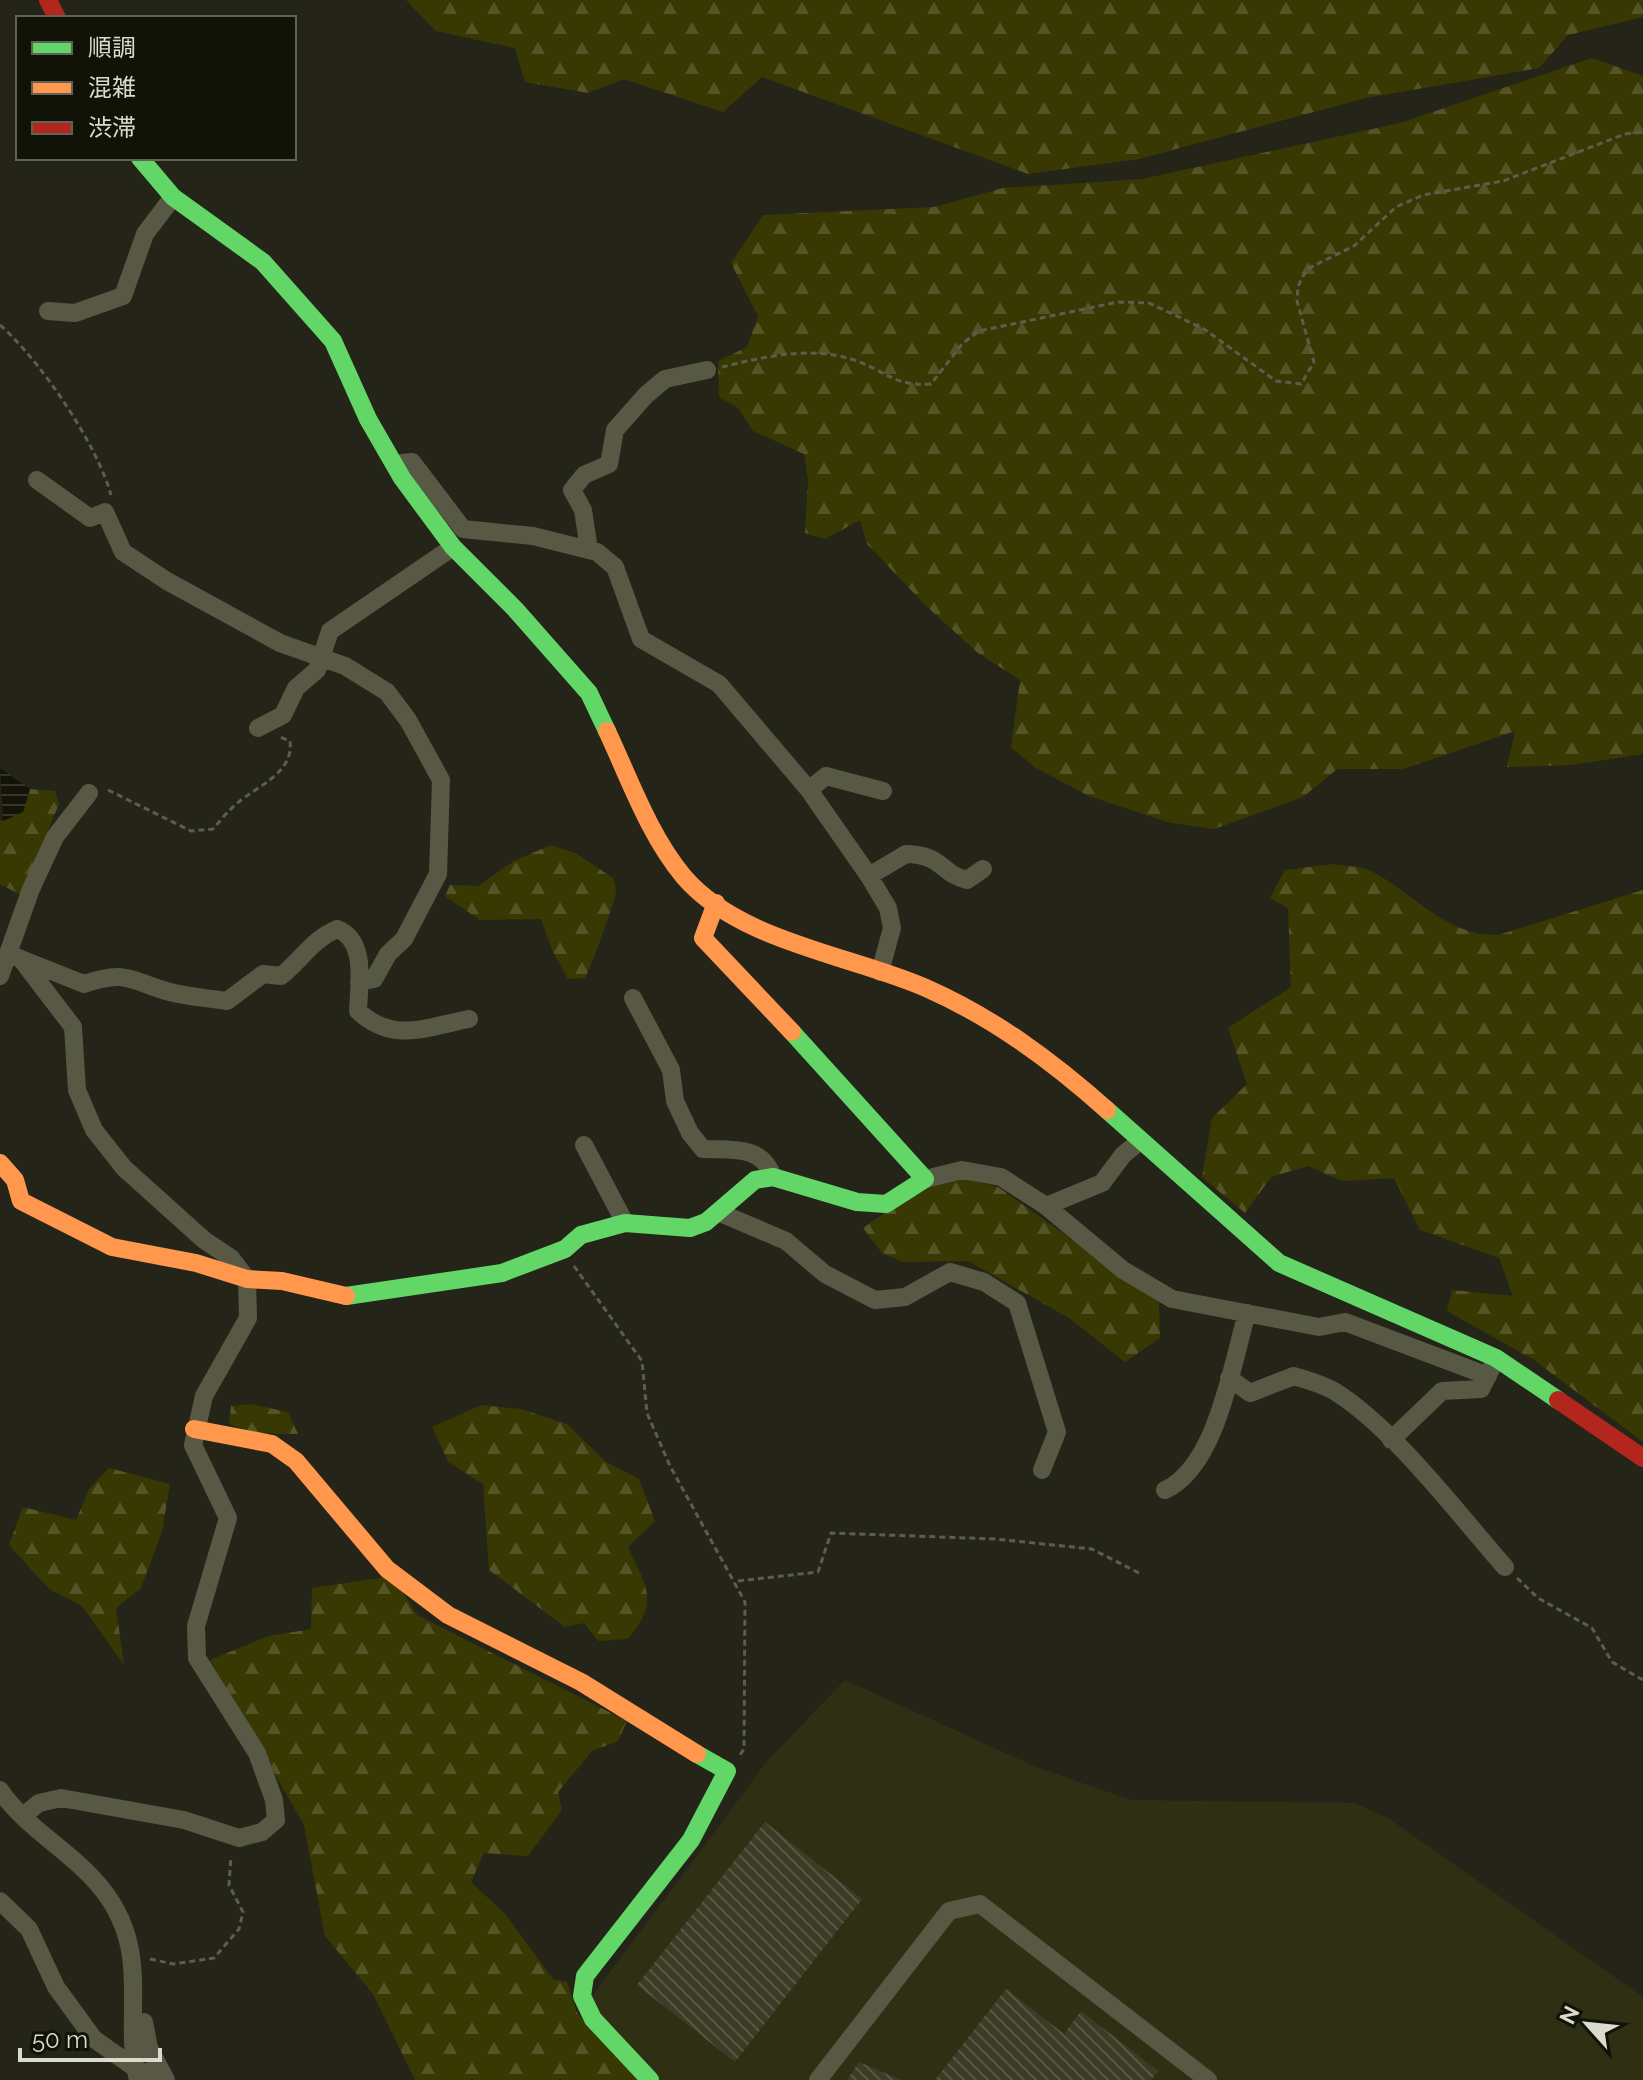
<svg xmlns="http://www.w3.org/2000/svg" width="1643" height="2080" viewBox="0 0 1643 2080" font-family="Raleway,'Noto Sans JP',sans-serif">
<defs>
<pattern id="forest-firs" width="22" height="20" patternUnits="userSpaceOnUse" patternTransform="scale(2)"><rect width="22" height="20" fill="#383803"/><path d="M5 1l3.5 6h-7zM16 11l3.5 6h-7z" fill="#545427"/></pattern>
<pattern id="water-rules" width="6" height="5" patternUnits="userSpaceOnUse" patternTransform="scale(2)"><rect width="6" height="5" fill="#131307"/><path d="M0 2.5h6" fill="none" stroke="#35352a"/></pattern>
<pattern id="building-back-hatch" width="6" height="6" patternUnits="userSpaceOnUse" patternTransform="scale(2)"><rect width="6" height="6" fill="#3b3c26"/><path d="M-1 5l2 2M0 0l6 6M5-1l2 2" fill="none" stroke="#575844"/></pattern>
</defs>
<rect width="100%" height="100%" fill="#242518"/>
<!-- built -->
<path fill="#2f2f14" d="M845,1680L1036,1767L1131,1800L1354,1803L1388,1818L1643,1997V2080H658L602,2019L593,1995L768,1760Z"/>
<!-- forest -->
<path fill="url(#forest-firs)" d="M406,0H1643V17L1568,35L1539,68L1366,98L1139,159L1028,174L762,77L723,112L624,79L588,93L525,82L515,48L436,31Z
M1592,58L1643,76V754L1571,765L1507,767L1515,731L1403,769H1337L1303,797L1214,829L1167,822L1089,796L1036,768L1011,747L1020,680L978,653L926,606L867,544L860,520L825,539L805,533L808,480L804,454L753,431L738,408L719,397L718,361L747,347L758,316L731,263L763,215L934,207L1003,188L1142,179L1400,123Z
M30,789L55,791L59,804L21,895L0,884V821L23,812Z
M551,845L577,854L613,878C614,882 616,887 616,891C616,899 590,970 585,978L568,979L553,952L541,919L480,920L445,896L450,885L478,886L514,861Z
M1334,864C1345,866 1360,866 1371,871C1414,893 1446,937 1498,935L1643,890V1442L1534,1360L1447,1311L1452,1290L1513,1296L1499,1258L1420,1230L1394,1178L1342,1181L1308,1166L1271,1177L1245,1213L1202,1177L1212,1118L1247,1084L1228,1028L1291,987L1288,908L1270,898L1285,870Z
M967,1179L998,1187L1159,1301L1160,1338L1125,1362L1069,1318L968,1261L903,1262L882,1253L863,1228L929,1183Z
M251,1404L288,1412L298,1434L254,1433L229,1424L231,1406Z
M481,1405L521,1409L567,1424L606,1462L639,1479L655,1521L628,1547C646,1586 660,1602 628,1639L598,1641L584,1623L565,1627L489,1570L483,1484L448,1462L432,1427Z
M109,1468L170,1484L162,1531L141,1588L116,1608L124,1665L82,1606L49,1589L9,1545L23,1507L76,1520L89,1489Z
M393,1576L417,1615L627,1721L618,1741L592,1751L558,1792L562,1810L528,1856L484,1853L471,1882L505,1914L553,1979L567,1982L577,2013L639,2080H415L373,1994L325,1936L304,1825L210,1660L269,1636L311,1629L312,1588Z"/>
<!-- water -->
<path fill="url(#water-rules)" d="M0,768L30,789L23,812L3,821Z"/>
<!-- building -->
<path fill="url(#building-back-hatch)" d="M765,1822L862,1899L735,2062L637,1985Z
M1006,1989L1064,2034L1081,2011L1158,2071L1151,2080H935Z
M859,2062L901,2080H847Z"/>
<g fill="none" stroke-linecap="round" stroke-linejoin="round">
<!-- path -->
<path stroke="#5c5d4e" stroke-width="3" stroke-dasharray="6 4" stroke-linecap="butt" d="M0,325C40,360 97,444 111,495
M722,367C763,357 809,346 851,359C884,369 893,387 931,384L962,344L979,331L1118,302L1149,303L1204,329L1276,381L1301,384L1314,362L1297,301L1298,286L1307,269L1354,246L1396,207L1423,195L1503,181L1625,134L1643,132
M108,790L191,831L213,829C220,821 227,812 235,805C256,786 294,774 290,741L280,737
M574,1266L642,1361L647,1413L670,1466L745,1602L744,1749L740,1755
M1517,1578L1538,1598L1592,1628L1612,1662L1643,1680
M738,1581L818,1572L831,1533L995,1539L1092,1549L1139,1573
M150,1959L173,1964L214,1958L239,1929L243,1912L229,1885L231,1856"/>
<!-- street -->
<path stroke="#585945" stroke-width="18" d="M48,311L75,313L123,296L145,234L173,197
M394,464L412,462L463,529L533,536L597,552L615,567L641,639L719,684L809,790L869,876L888,908L892,928L880,972
M37,480L90,518L105,512L123,552L167,581L280,643L345,666L387,692L408,720L441,780L438,874L404,939L388,954L374,979L359,982
M589,550L583,510L572,490L584,475L609,464L615,430L646,395L665,379L707,370
M258,728L283,715L296,688L317,670L330,631L453,547
M809,790L826,776L883,791
M869,876L906,854C944,855 939,873 967,880L983,869
M8,954L21,959L73,1027L77,1090L94,1130L124,1168L204,1240L231,1258L247,1279L248,1318L204,1396L193,1445L228,1518L196,1626L197,1658L257,1753L274,1800L276,1820L262,1832L239,1838L184,1820L61,1798L39,1803L24,1815
M21,959L84,984C127,969 130,981 170,992C188,997 209,998 227,1001L263,974L281,976C301,960 313,939 337,929C367,940 359,984 358,1011C393,1044 427,1027 469,1019
M0,976L31,889L55,837L89,793
M633,998L671,1070L675,1101L690,1133L703,1149C732,1150 762,1145 773,1177
M584,1145L625,1223
M925,1179L962,1170L1001,1177L1046,1206L1123,1270L1172,1299L1319,1327L1345,1322L1488,1376
M1046,1206L1102,1183L1123,1155L1141,1140
M718,1212L786,1241L825,1274L875,1300L905,1297L950,1272L984,1282L1017,1303L1057,1432L1042,1470
M1229,1378L1250,1393L1294,1376C1307,1380 1322,1384 1334,1391C1393,1427 1458,1514 1505,1567
M1391,1440L1442,1391L1481,1389L1493,1365
M1165,1490C1217,1466 1232,1364 1247,1313
M0,1790C26,1829 73,1852 102,1889C153,1953 122,2015 138,2080
M0,1901L29,1929L56,1987L94,2039L135,2068L160,2080
M144,2022L149,2048L166,2080
M818,2080L949,1911L980,1904L1208,2080"/>
<!-- fast -->
<path stroke="#63d668" stroke-width="18" d="M140,158L173,197L263,262L333,341L368,419L402,478L453,547L515,609L589,693L607,731
M1107,1110L1279,1263L1496,1358L1558,1400
M346,1296L502,1273L565,1249L581,1235L625,1223L690,1228L706,1222L755,1180L773,1177L857,1202L886,1204L925,1179L792,1032
M650,2080L593,2019L582,1996L585,1976L691,1840L727,1771L697,1754"/>
<!-- slow -->
<path stroke="#ff974d" stroke-width="18" d="M607,731C630,780 649,835 684,877C740,942 851,955 926,988C994,1018 1052,1061 1107,1110
M716,903L703,938L792,1032
M0,1163L15,1180L21,1201L112,1247L196,1263L247,1279L282,1281L346,1296
M194,1429L272,1444L296,1461L387,1569L448,1615L581,1682L697,1754"/>
<!-- jam -->
<path stroke="#b3261e" stroke-width="18" d="M48,0L57,18
M1558,1400L1643,1458"/>
</g>
<!-- legend -->
<rect x="16" y="16" width="280" height="144" fill="#111208" stroke="#616257" stroke-width="2"/>
<rect x="32" y="42" width="40" height="12" fill="#63d668" stroke="#616257" stroke-width="2"/>
<text x="88" y="56" font-size="24" fill="#dadbcd">順調</text>
<rect x="32" y="82" width="40" height="12" fill="#ff974d" stroke="#616257" stroke-width="2"/>
<text x="88" y="96" font-size="24" fill="#dadbcd">混雑</text>
<rect x="32" y="122" width="40" height="12" fill="#b3261e" stroke="#616257" stroke-width="2"/>
<text x="88" y="136" font-size="24" fill="#dadbcd">渋滞</text>
<!-- north arrow -->
<g transform="translate(1587 2024) rotate(297)" stroke="#111208" stroke-width="6" paint-order="stroke">
<path d="M0-6L14 30L0 20L-14 30Z" fill="#dadbcd"/>
<text y="-12" font-size="22" font-weight="bold" text-anchor="middle" fill="#dadbcd">N</text>
</g>
<!-- scale -->
<path d="M20 2048v12h140v-12" fill="none" stroke="#dadbcd" stroke-width="4"/>
<text x="32" y="2048" font-size="24" fill="#dadbcd" stroke="#111208" stroke-width="6" paint-order="stroke">50 m</text>
</svg>
